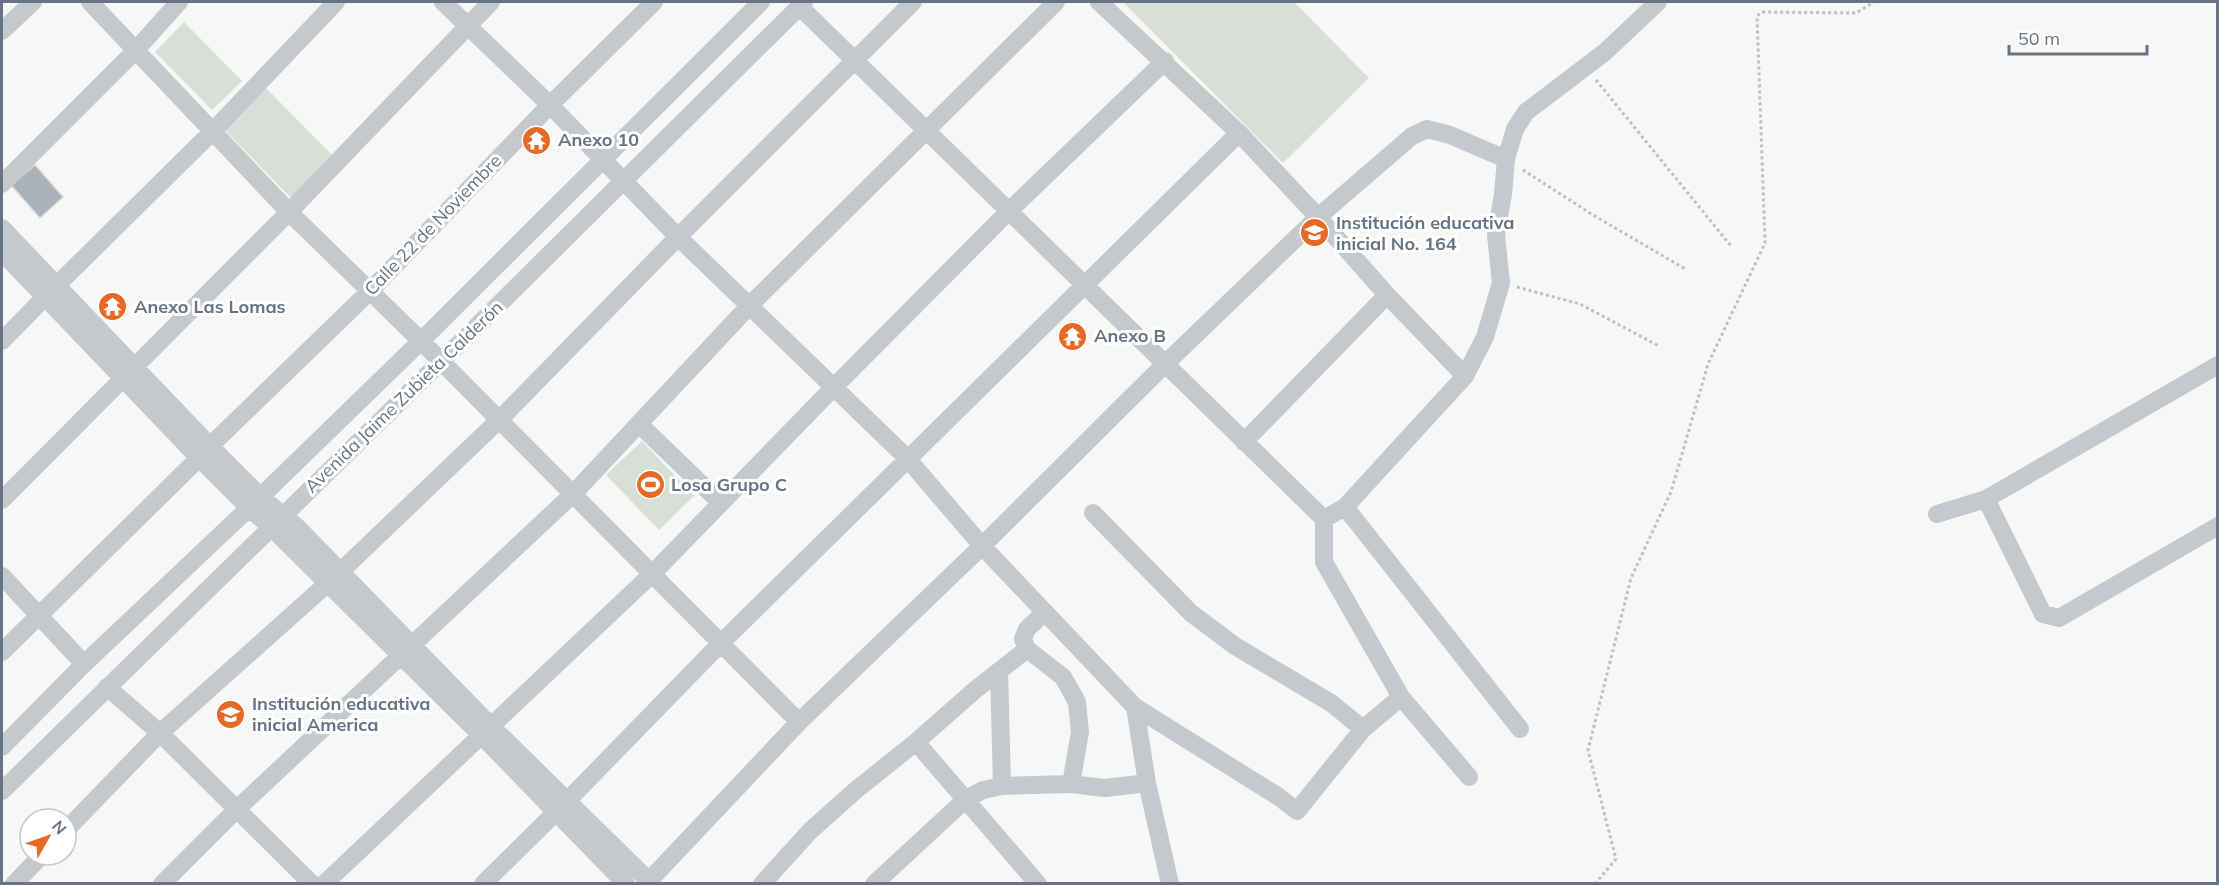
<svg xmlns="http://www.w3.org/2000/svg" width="2219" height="885" viewBox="0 0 2219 885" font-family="Mulish,sans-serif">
<rect width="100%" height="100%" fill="#f7f8f5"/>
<!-- green -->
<path fill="#d8dfd6" d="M1123,2H1294L1369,78L1283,163Z
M184,22L242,81L212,110L155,52Z
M265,87L334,157L292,199L223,128Z
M642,441L694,496L659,530L606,475Z"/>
<!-- building -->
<path fill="#abb1b9" stroke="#d9d9d7" stroke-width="1.5" d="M35,165L63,197L40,218L11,185Z"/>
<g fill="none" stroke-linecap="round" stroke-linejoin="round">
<!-- path -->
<path stroke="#bdbfc2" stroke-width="3" stroke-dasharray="3 3" stroke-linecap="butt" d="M1596,80L1731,246
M1523,170L1593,215L1687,270
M1517,287L1580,304L1659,346
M1595,884L1616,859L1588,750L1631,578L1671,492L1708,364L1765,243L1757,16L1762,12L1856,13L1874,2"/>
<!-- minor -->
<path stroke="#c5c8cc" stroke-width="18" d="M90,2L289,212L421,341L799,722
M443,2L550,105L678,237L907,458L982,546L1135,707L1147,783L1170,884
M1099,2L1239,133L1318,217L1387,295L1465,376
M799,6L1324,519V562L1401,697L1469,777
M2,31L33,2
M2,184L135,51L179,2
M2,228L210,446L261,497L298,528L492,727L649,881
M2,252L199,458L249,508L271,527L482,736L626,884
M57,285L214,130L336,2
M2,341L45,297
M639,424L721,503
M1244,442L1387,295
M210,446L370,291L550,105L654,2
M1986,499L2043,614L2059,618L2218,526
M2,500L289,212L491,2
M1345,507L1520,729
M1093,513L1191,613L1235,646L1331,703L1363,729
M1937,514L1986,499L2218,365
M1324,519L1345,507L1465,376L1485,337L1501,283L1496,235L1503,194L1506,159L1515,129L1526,112L1605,52L1658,2
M341,571L499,420L678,237L913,2
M2,576L84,664
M1045,612L1027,629L1023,639L1027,649L1063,677L1077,702L1080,732L1071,784
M2,652L199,458
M999,671L1002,786
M107,687L160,733L312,884
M1135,707L1279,797L1297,811L1363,729L1401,697
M916,742L1038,884
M2,747L84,664L249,508L421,341L761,2
M2,791L469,334L804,2
M568,800L721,643L1239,133
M66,830L160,733L328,583
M14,884L42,855
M162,884L237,809L573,494L750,305L1056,2
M324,884L652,574L834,387L1008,212L1165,61
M483,884L557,811
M646,884L799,722L982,546L1164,365L1318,217L1412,136L1427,129L1450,135L1506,159
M762,884L810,831L856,790L916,742L975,690L1027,649
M874,884L966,799L983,790L1002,786L1071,784L1105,788L1147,783"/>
</g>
<!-- icons -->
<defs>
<symbol id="temple-disc" viewBox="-11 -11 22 22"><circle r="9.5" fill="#e66a26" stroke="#fff"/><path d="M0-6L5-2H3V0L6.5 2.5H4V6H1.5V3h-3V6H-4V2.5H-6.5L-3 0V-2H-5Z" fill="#fff"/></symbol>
<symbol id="school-disc" viewBox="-11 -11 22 22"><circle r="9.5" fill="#e66a26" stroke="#fff"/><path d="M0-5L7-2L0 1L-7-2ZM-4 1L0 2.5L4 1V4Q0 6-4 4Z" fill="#fff"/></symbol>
<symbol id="stadium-disc" viewBox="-11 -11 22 22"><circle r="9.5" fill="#e66a26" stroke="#fff"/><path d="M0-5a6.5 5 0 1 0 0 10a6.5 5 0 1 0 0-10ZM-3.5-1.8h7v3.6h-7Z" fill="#fff"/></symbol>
</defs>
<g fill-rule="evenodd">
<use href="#temple-disc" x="520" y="124" width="33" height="33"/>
<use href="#school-disc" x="1298" y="216" width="33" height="33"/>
<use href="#temple-disc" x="96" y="290" width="33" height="33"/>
<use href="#temple-disc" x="1056" y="320" width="33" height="33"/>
<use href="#stadium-disc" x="634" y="468" width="33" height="33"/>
<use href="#school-disc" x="214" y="698" width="33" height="33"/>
</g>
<g text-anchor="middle" stroke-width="6" stroke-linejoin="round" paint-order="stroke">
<!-- poi labels -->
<g font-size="18" font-weight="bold" fill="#667486" stroke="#fff" text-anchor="start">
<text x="558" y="146">Anexo 10</text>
<text x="1336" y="229">Institución educativa<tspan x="1336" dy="21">inicial No. 164</tspan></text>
<text x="134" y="313">Anexo Las Lomas</text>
<text x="1094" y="342">Anexo B</text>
<text x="671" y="491">Losa Grupo C</text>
<text x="252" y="710">Institución educativa<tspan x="252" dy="21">inicial America</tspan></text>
</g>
<!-- street labels -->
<g font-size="18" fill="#667486" stroke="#fff">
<text transform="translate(433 225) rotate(-46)" y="6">Calle 22 de Noviembre</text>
<text transform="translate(404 397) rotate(-44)" y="6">Avenida Jaime Zubieta Calderón</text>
</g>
</g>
<!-- border -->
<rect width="2219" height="885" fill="none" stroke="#667486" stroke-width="6"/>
<!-- north arrow -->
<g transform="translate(48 837) rotate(50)"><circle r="28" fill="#ffffff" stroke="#c2c7cf" stroke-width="1.5"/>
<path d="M0-4.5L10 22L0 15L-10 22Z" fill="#e66a26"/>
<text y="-9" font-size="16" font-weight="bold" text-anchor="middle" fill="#667486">N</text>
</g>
<!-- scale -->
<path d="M2009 45v9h138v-9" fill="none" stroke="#667486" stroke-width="3"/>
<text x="2018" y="45" font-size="18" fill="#667486" stroke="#ffffff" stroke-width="4.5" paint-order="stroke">50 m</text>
</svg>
